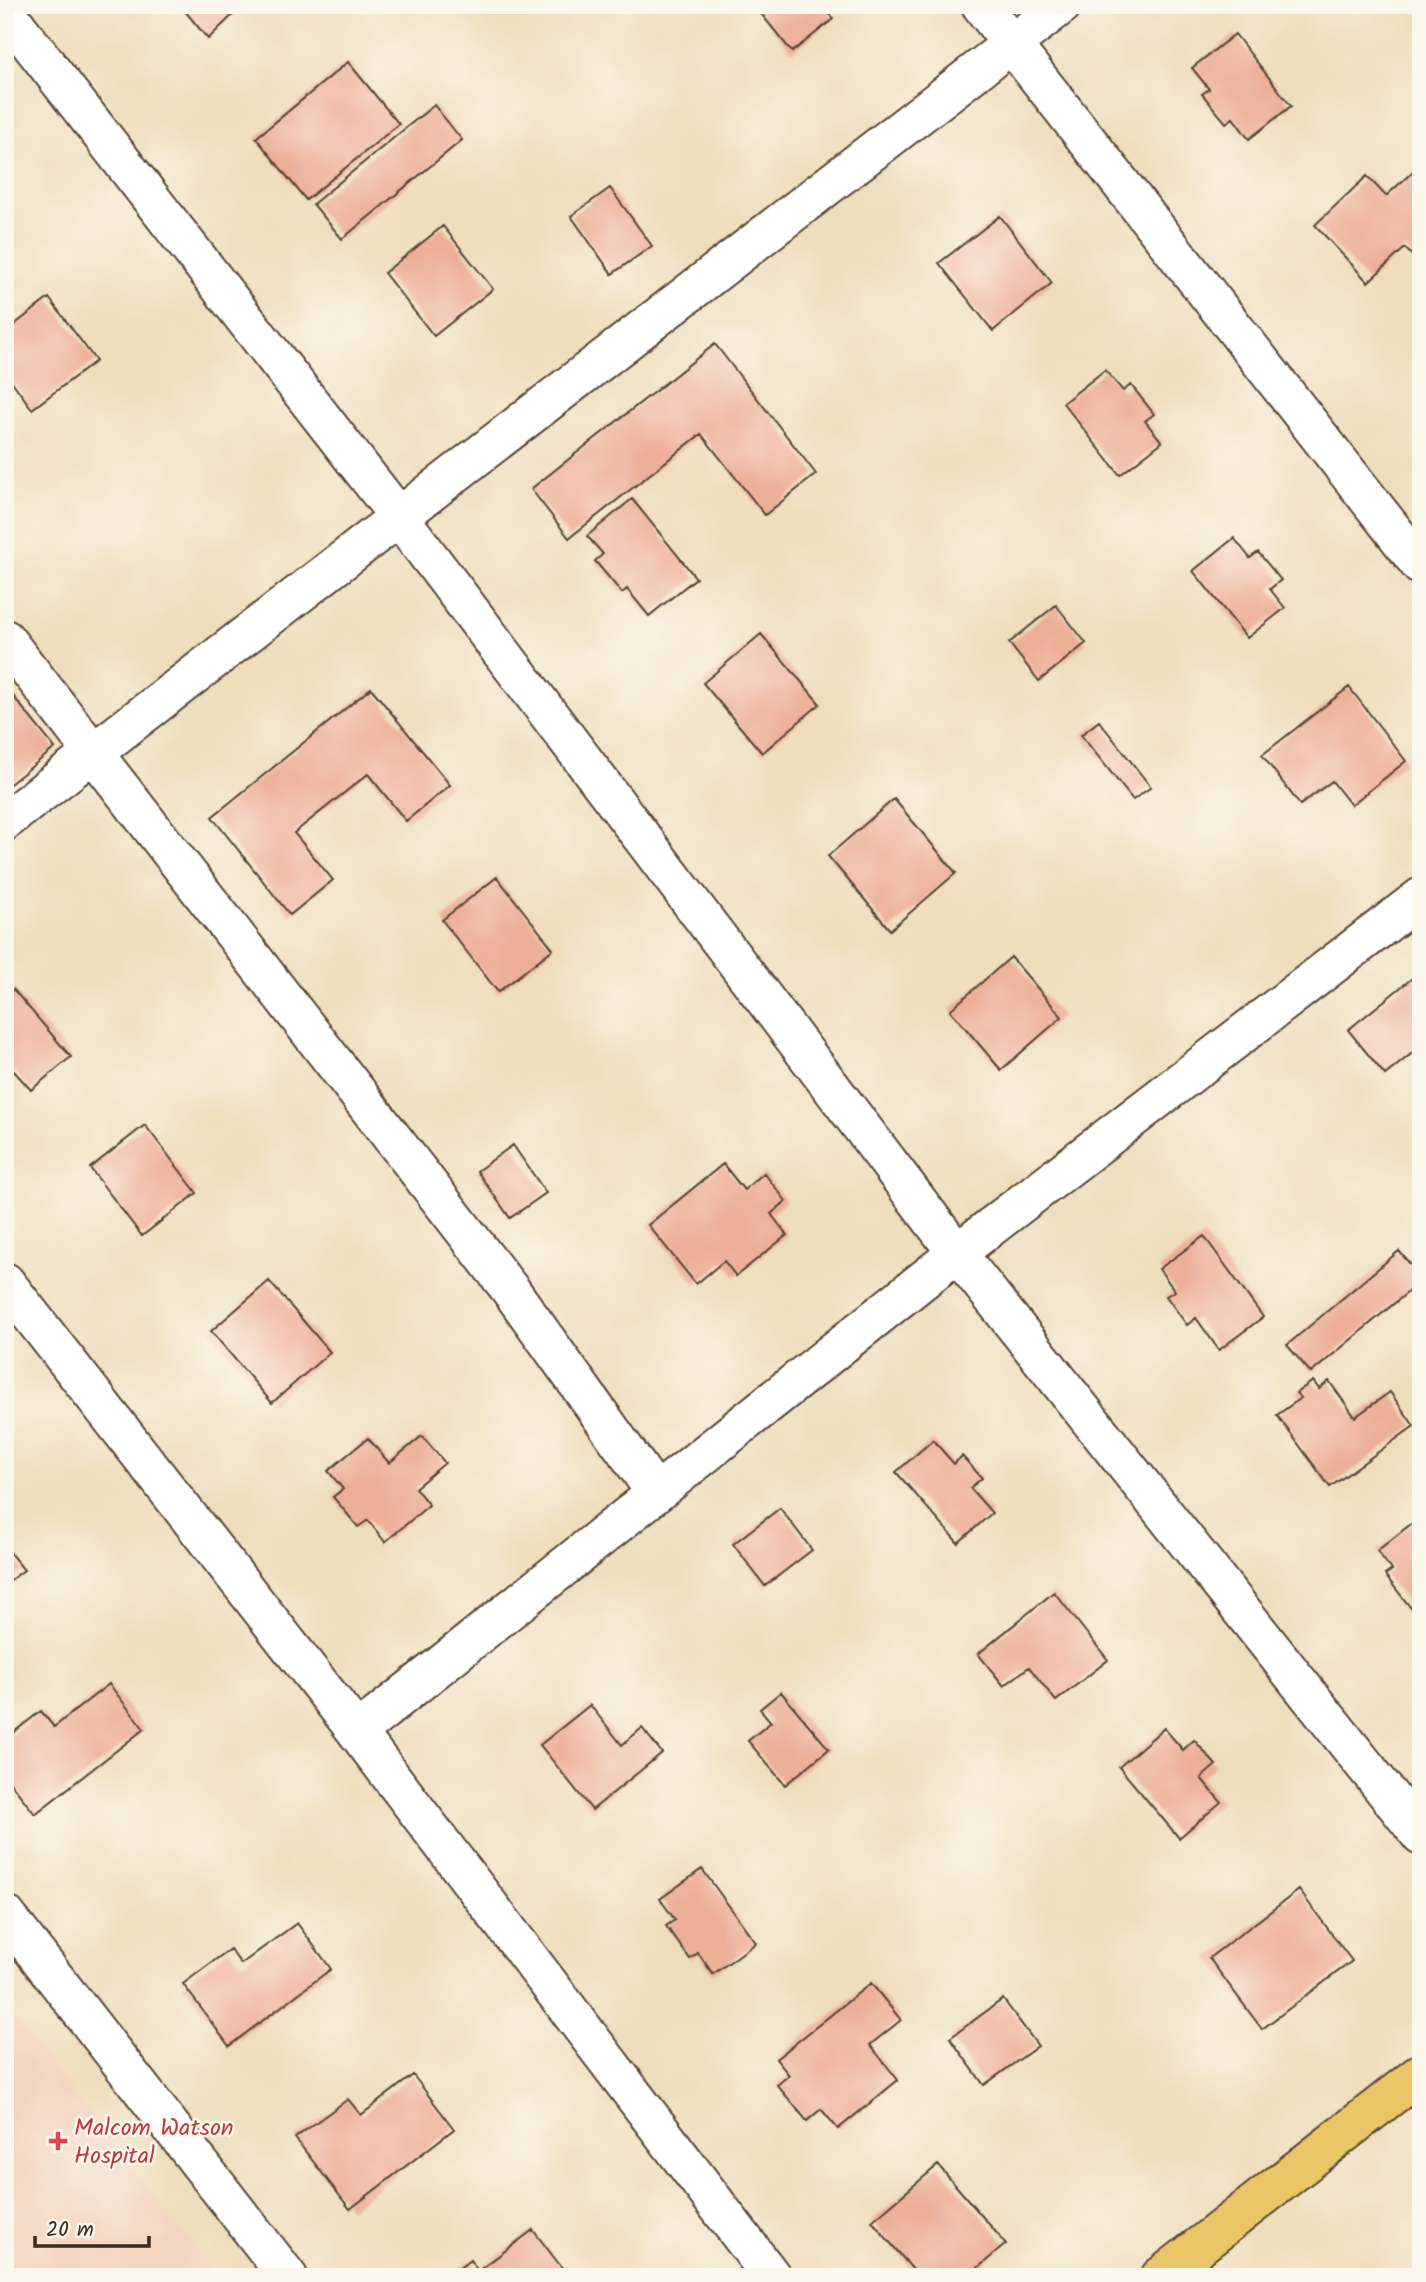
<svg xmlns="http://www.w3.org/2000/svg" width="1426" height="2282" viewBox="0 0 1426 2282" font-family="Kalam,sans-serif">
<rect width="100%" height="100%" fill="#fbf7ec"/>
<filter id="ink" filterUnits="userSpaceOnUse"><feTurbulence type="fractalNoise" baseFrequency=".0143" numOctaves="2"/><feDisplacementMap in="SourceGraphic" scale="14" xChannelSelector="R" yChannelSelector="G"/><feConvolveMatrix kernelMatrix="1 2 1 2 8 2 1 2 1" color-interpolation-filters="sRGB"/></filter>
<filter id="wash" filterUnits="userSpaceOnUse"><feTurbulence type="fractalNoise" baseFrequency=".00686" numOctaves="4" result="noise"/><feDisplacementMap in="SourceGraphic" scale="28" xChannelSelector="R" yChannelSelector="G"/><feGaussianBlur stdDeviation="1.57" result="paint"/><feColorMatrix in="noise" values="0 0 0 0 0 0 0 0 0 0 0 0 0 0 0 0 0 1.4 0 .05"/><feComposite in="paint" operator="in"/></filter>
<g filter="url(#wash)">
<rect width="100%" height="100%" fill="#eedebc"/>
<!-- built -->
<path fill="#f3d4bf" d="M5,2006L217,2277H5Z"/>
<g id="blocks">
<!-- building -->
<path fill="#eeaf97" d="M180,5H243L208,39Z
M754,5H823L833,19L792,52Z
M1235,34L1291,106L1249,139L1233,118L1226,123L1202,94L1209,89L1192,68Z
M348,62L399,124L306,200L256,138Z
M434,105L462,140L342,239L313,204Z
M1418,167L1421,170V265L1405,248L1368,282L1315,225L1367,176L1386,196Z
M610,188L652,246L612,274L571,216Z
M1000,216L1052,283L993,331L939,263Z
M443,226L493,289L434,336L384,273Z
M49,298L96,361L32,409L5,372V332Z
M715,344L816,474L765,515L701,434L569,538L531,489Z
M1105,370L1123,391L1131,385L1154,414L1145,421L1162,442L1120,475L1063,403Z
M632,499L696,578L649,616L627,589L622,593L595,561L603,554L587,536Z
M1234,538L1250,558L1258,552L1281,580L1270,589L1285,608L1247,638L1193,571Z
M1056,605L1086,643L1039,681L1009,643Z
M761,634L820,704L762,753L703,683Z
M5,686L55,748L5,788Z
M1349,687L1406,761L1351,805L1332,781L1300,805L1262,755Z
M371,688L450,785L406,821L368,774L294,833L333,880L290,915L212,817Z
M1099,721L1151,787L1133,800L1081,735Z
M894,799L956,873L890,930L828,856Z
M497,877L553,949L498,992L442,920Z
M1011,957L1062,1017L1001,1070L950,1010Z
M1421,971V1046L1385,1075L1348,1030Z
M13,989L71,1057L31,1090L14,1071L5,1078V995Z
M145,1125L197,1193L142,1236L90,1168Z
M513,1145L546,1193L510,1218L477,1171Z
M723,1164L744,1190L764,1173L786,1201L771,1214L787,1235L736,1276L724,1261L696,1284L648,1225Z
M1204,1236L1263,1317L1219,1350L1196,1318L1187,1325L1166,1296L1175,1291L1159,1269Z
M1399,1251L1421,1277V1281L1311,1373L1287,1345Z
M269,1281L330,1352L272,1403L211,1331Z
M1313,1381L1319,1389L1329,1381L1355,1417L1390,1392L1414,1426L1330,1487L1277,1415L1301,1398L1296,1393Z
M422,1436L445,1463L415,1488L429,1505L385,1542L368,1520L358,1527L333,1497L343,1489L328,1471L368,1438L389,1463Z
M933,1440L954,1464L962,1456L982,1478L970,1488L992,1513L958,1543L896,1472Z
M780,1508L812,1550L765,1586L733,1544Z
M1421,1516V1600L1411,1608L1385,1575L1392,1570L1377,1551Z
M5,1547L24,1570L5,1584Z
M1054,1592L1108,1660L1056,1701L1029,1667L1004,1686L978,1654Z
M109,1684L144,1729L35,1814L5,1776V1739L41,1711L54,1727Z
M781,1692L829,1749L785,1785L748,1741L771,1722L760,1709Z
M590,1705L622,1745L642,1728L662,1753L592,1810L540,1745Z
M1164,1728L1183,1750L1194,1740L1216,1765L1201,1778L1221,1802L1179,1838L1119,1767Z
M702,1869L756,1943L713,1974L698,1953L690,1959L666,1926L675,1920L660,1899Z
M1299,1890L1352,1961L1262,2029L1209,1958Z
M297,1923L331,1969L229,2046L183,1984L230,1949L241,1964Z
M871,1983L901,2020L870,2045L898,2080L838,2129L821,2109L807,2121L777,2085L789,2075L776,2059Z
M1003,1999L1038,2046L984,2085L950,2038Z
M413,2075L454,2129L350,2209L295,2138L348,2099L361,2115Z
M938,2165L1006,2244L967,2277H919L872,2221Z
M533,2230L569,2277H448L470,2260L478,2271Z"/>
</g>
</g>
<g filter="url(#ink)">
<use href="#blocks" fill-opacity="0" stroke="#564536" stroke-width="2"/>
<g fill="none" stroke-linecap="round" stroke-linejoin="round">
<defs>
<path id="minor" d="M981,5L1421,566
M5,11L399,517L957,1253L1421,1836
M5,639L512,1292L656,1493
M5,821L1062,5
M5,1282L357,1732L772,2277
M357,1732L957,1253L1421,897
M5,1914L288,2277"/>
<path id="major" d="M1160,2277L1421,2073"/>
</defs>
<!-- minor casing -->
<use href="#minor" stroke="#564536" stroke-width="42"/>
<!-- major casing -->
<use href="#major" stroke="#564536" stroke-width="42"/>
<!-- minor -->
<use href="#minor" stroke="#fff" stroke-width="38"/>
<!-- major -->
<use href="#major" stroke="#ebc669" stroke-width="38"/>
</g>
</g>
<!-- markers -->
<path fill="#e0444e" stroke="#fbf7ec" stroke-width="2.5" d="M54.5 2130.5h7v7h7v7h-7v7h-7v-7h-7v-7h7z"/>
<g text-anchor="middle" stroke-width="5" stroke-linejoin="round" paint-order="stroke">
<!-- health labels -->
<g font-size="24" fill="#be3a42" stroke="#fbf7ec" text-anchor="start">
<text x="74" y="2135">Malcom Watson<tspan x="74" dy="28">Hospital</tspan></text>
</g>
</g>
<!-- margin -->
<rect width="1426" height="2282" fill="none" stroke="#fbf7ec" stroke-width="28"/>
<!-- scale -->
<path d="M35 2236v10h114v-10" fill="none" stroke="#3b2a1e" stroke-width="3.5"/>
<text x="46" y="2236" font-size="21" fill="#3b2a1e" stroke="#fbf7ec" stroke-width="5" paint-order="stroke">20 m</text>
</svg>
